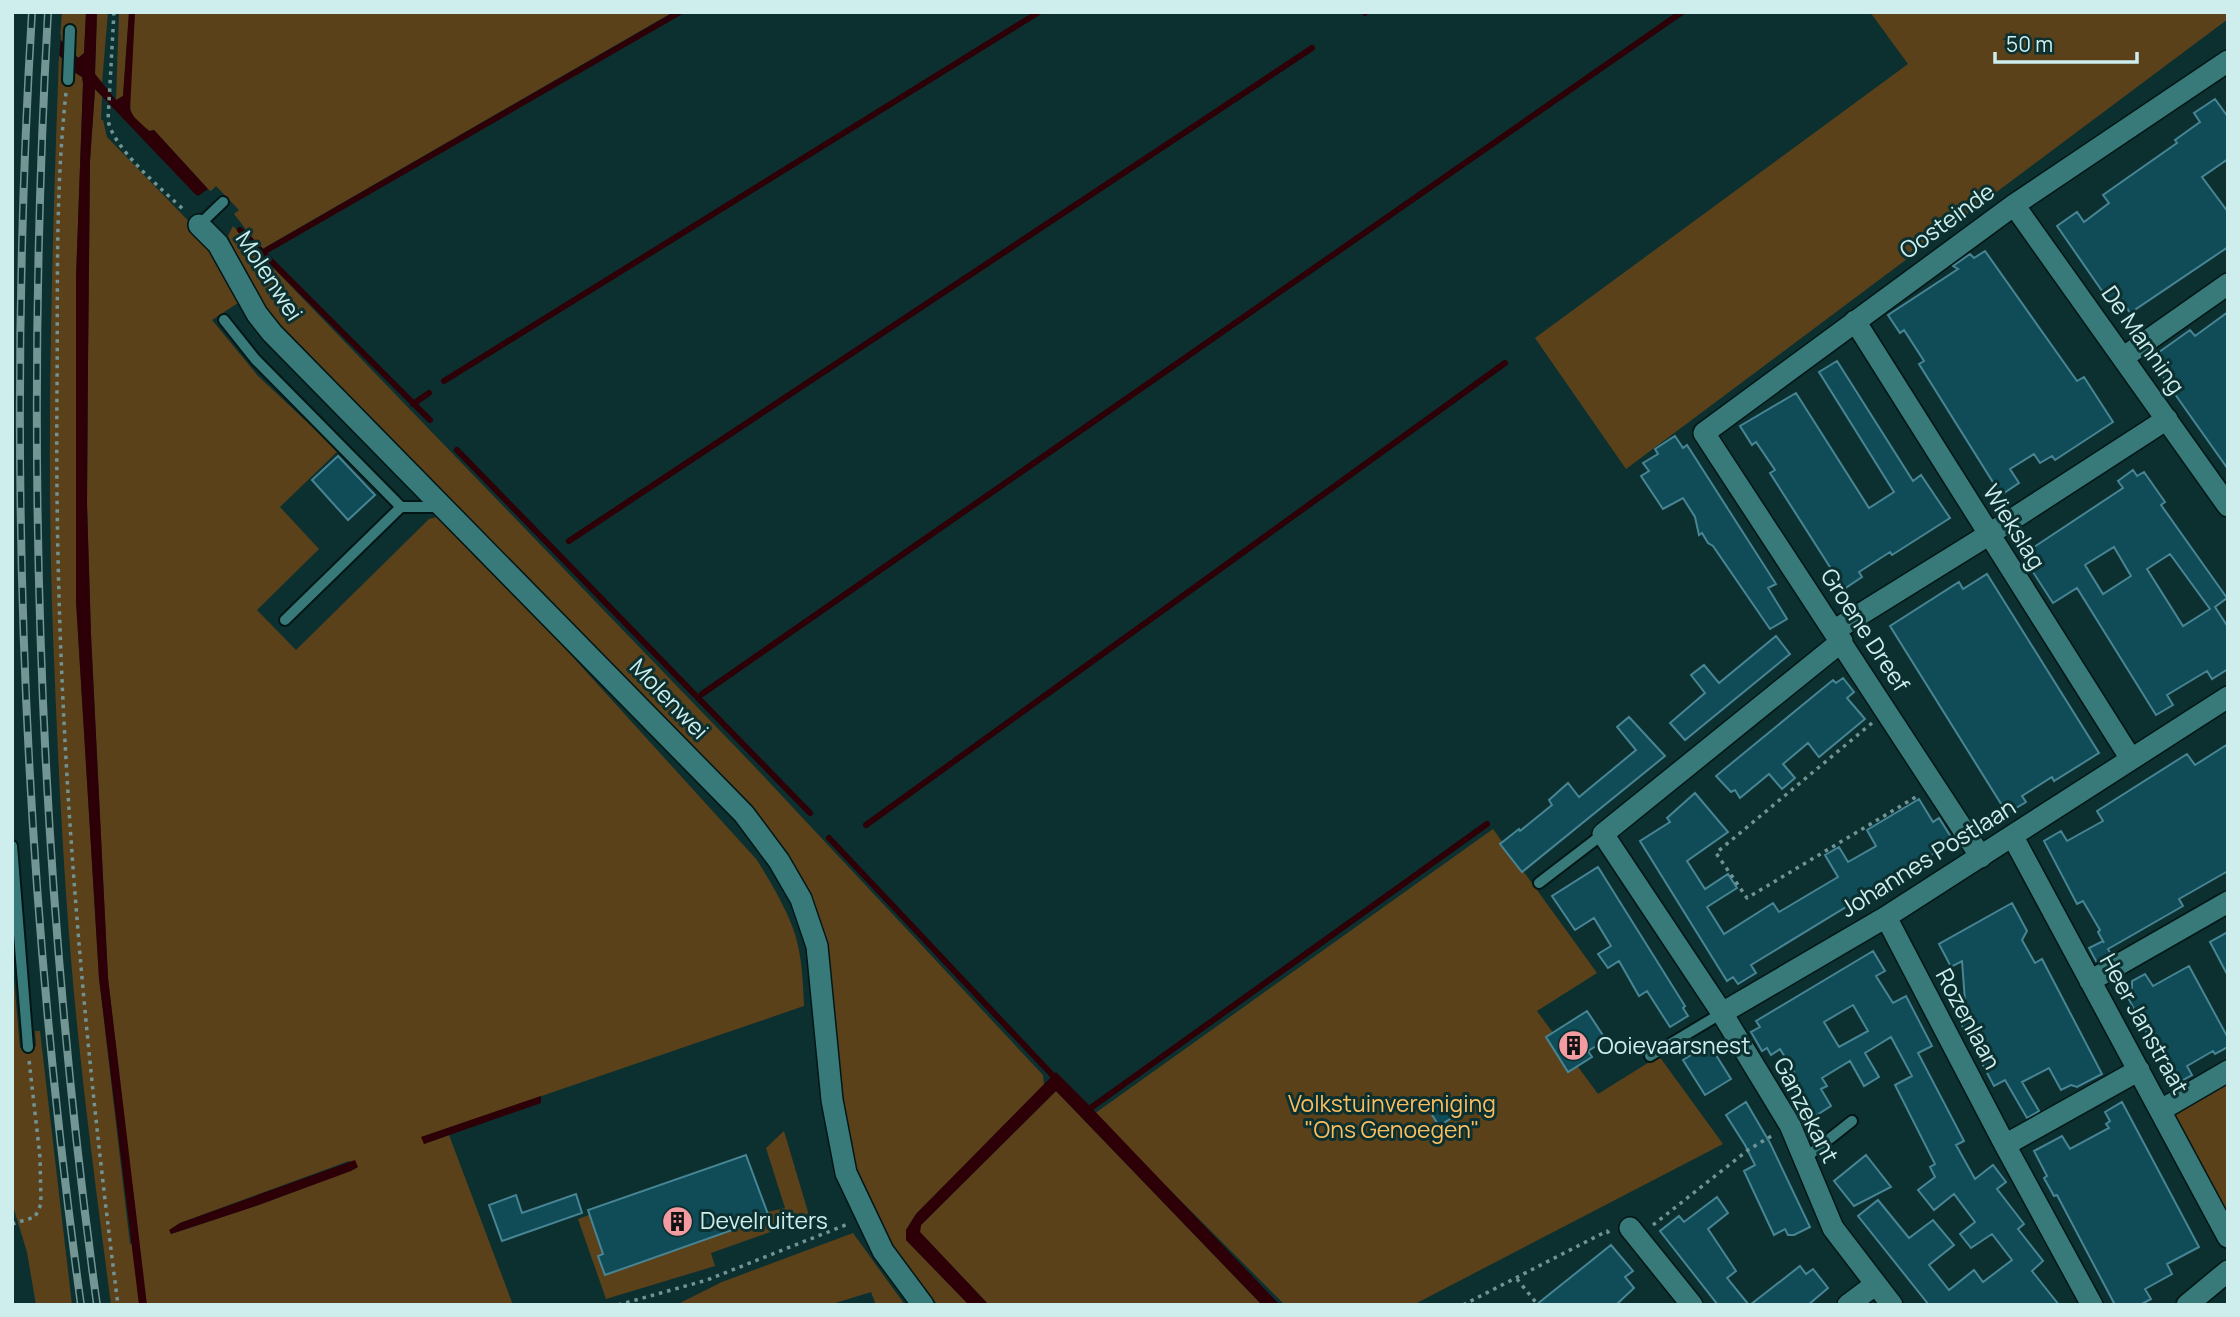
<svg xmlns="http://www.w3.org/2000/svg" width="2240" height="1317" viewBox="0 0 2240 1317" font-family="Manrope,sans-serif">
<rect width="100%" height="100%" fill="#0c3030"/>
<!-- green -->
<path fill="#5b411a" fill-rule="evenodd" d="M62,12H86L84,53L79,58L75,55L76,31L65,30L64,44L60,39Z
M97,12H108L102,83L95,74Z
M119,12H129L123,96L116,100Z
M135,12H673L264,248L260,247L234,214L239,210L216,186L211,191L208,189L154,130L150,131C143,126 133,119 131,111C126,91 133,36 135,12Z
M1870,12H2228V19L1626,469L1535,338L1908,64Z
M59,55L63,59L62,80H73L74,72L82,77L83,83L76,278V601L99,978L130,1244L138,1241L108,978L91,635L87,504L88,364L90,161L95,89L102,96L101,120H103L107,137L205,238L241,301L212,320L258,376L338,451L280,507L319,549L257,610L296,650L423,525L429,519L444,515L757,860C771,883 786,907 795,934C802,957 803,982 804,1006L422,1137L424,1144L449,1135L513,1305H111C99,1212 86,1116 77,1024C64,895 58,764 53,634C46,441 52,248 59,55ZM349,1161L357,1167L267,1202L171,1234L170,1230L180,1223Z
M233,226L754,766L1043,1075L1044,1085L916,1214L906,1230V1240L969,1305H938L900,1261L875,1218L856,1171L845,1128L813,906L786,852L756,812L702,756L262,311L228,236Z
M1493,829L1597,973L1537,1011L1598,1094L1659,1056L1723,1144L1413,1305H1285L1094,1114Z
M12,957L20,1048L36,1046L35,1031H40L72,1305H36L27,1252L12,1203Z
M2228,1078V1214L2172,1111Z
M1056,1091L1262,1305H989L920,1232L921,1225Z
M784,1131L808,1212L807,1219L711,1253L715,1266L606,1299L578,1219L738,1162L759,1214L785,1208L766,1148Z
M853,1233L905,1305H876L871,1292L829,1305H676L722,1282Z"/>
<!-- water -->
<path fill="#2c0006" d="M21,12H34L78,58L84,53L86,12H97L95,74L116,100L123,96L129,12H135L130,110L134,117L149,131L154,130L208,189L198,196L194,193L95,89L90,161L88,364L87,504L91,635L108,978L147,1305H139L99,978L76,601V278L83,83L82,77L74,72Z
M1056,1072L1087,1103L1280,1305H1262L1056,1091L921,1225L920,1232L989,1305H969L906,1240V1230L916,1214Z
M541,1096V1103L424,1144L421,1137Z
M355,1160L358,1167L351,1171L253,1207L171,1234L169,1230L180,1223Z"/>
<!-- pier -->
<path fill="#0c3030" d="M19,12H39L61,35L59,60Z"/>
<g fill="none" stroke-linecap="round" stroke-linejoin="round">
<!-- stream -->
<path stroke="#2c0006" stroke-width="6" d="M1365,13L1366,12
M240,230L430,420
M267,250L680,12
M444,381L1039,12
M413,404L429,393
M457,450L810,813
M569,541L1312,48
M702,694L1682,12
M866,825L1505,363
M829,838L1057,1080
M1092,1107L1487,824"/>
</g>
<!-- building -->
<path fill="#104b58" stroke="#488594" stroke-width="2" fill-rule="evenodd" d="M2215,99L2228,117V159L2202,177L2228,212V247L2130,313L2125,305L2116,311L2057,226L2077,212L2084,222L2109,203L2103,195L2177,143L2175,140L2200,122L2194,113Z
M1985,251L2077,381L2084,377L2113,422L2055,460L2052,456L2040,463L2034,454L2010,469L2019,483L2001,495L1919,364L1924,361L1904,330L1900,333L1888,315L1958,269L1953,266L1970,254L1974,258Z
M2228,312V469L2160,373L2165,369L2155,355L2190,330L2195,336Z
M1837,361L1913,481L1921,475L1950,518L1892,555L1890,552L1859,572L1862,577L1844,589L1770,473L1775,470L1756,442L1752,445L1740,426L1796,393L1869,508L1894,492L1819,372Z
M1675,436L1683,448L1687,445L1776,584L1768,588L1787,619L1770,629L1713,546L1708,543L1702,533L1699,535L1695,517L1683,498L1663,509L1641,476L1649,471L1643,463L1658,454L1655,449Z
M338,456L375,495L348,520L312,480Z
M2133,470L2137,476L2144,472L2165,502L2161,505L2227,598L2215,607L2228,627V669L2212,679L2207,671L2167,695L2173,705L2156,715L2077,588L2053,603L2022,555L2123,488L2118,481ZM2114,547L2131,576L2103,594L2085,565ZM2170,554L2210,609L2183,626L2147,569Z
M1987,574L2099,753L2054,781L2052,777L2022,796L2026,802L2011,811L2007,804L2003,807L1890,626L1959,582L1963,589Z
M1776,636L1790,654L1685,740L1670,723L1705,693L1691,675L1704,665L1719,683Z
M1843,678L1854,692L1847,698L1865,719L1819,757L1808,743L1783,764L1795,778L1782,789L1769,774L1740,798L1735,790L1731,792L1716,776L1833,680L1836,683Z
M1629,717L1665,756L1522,872L1500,844L1519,829L1520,831L1552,805L1549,800L1568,783L1579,797L1636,750L1617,727Z
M2228,744V871L2179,899L2183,906L2108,949L2111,954L2096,961L2089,948L2103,941L2104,943L2098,932L2100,930L2083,901L2077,904L2044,841L2061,831L2067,841L2103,821L2097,811L2187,754L2195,765Z
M1695,793L1728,832L1687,861L1705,889L1728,874L1737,888L1707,907L1724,934L1773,903L1779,912L1838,877L1825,855L1839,847L1848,862L1876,846L1867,830L1919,799L1933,822L1939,818L1951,837L1944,842L1946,846L1751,965L1756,973L1738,984L1733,977L1727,981L1640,841L1670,822L1667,818Z
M1598,867L1685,1006L1683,1008L1688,1016L1670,1027L1647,991L1639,996L1619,961L1608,968L1598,954L1611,946L1594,918L1575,930L1552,896Z
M2012,903L2027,931L2022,940L2035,963L2042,959L2102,1074L2077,1087L2071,1085L2061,1090L2049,1068L2022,1082L2039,1111L2027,1118L2005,1080L1994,1086L1952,1007L1965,1001L1962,961L1951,967L1939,944Z
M2228,932V976L2210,942Z
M1873,951L1885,971L1876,976L1893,1003L1906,996L1932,1046L1918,1053L1964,1141L1956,1145L1975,1179L1993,1165L2006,1182L1997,1189L2024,1224L2018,1229L2043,1261L2032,1271L2059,1305H1929L1858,1216L1878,1200L1909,1238L1933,1220L1954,1245L1929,1265L1949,1290L1974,1270L1983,1282L2012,1260L1992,1234L1971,1248L1960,1234L1975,1222L1954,1194L1934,1210L1918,1190L1935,1177L1930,1167L1935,1164L1895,1085L1912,1076L1891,1037L1865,1053L1879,1077L1864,1086L1850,1061L1822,1078L1827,1086L1821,1089L1831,1106L1812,1118L1786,1077L1794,1072L1780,1049L1771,1055L1767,1048L1762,1051L1751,1032L1760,1027L1756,1021ZM1853,1005L1868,1031L1839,1047L1824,1022Z
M2189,966L2228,1038V1047L2215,1054L2213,1051L2187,1066L2192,1075L2174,1085L2125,992L2132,988V981L2145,974L2153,986Z
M1587,1011L1606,1040L1588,1051L1592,1057L1568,1072L1546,1037Z
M1709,1044L1731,1079L1705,1095L1683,1060Z
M1444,1101L1453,1117L1439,1126L1429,1110Z
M1746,1102L1770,1143L1810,1227L1794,1235H1788L1785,1229L1774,1235L1744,1171L1755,1165L1745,1145L1726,1115Z
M2122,1102L2199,1247L2167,1264L2172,1274L2145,1289L2151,1299L2140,1305H2115L2057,1195L2054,1196L2044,1178L2047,1176L2034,1151L2062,1136L2070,1149L2109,1128L2106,1124L2110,1121L2105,1112Z
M746,1155L769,1217L605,1275L598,1256L603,1254L588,1210Z
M1866,1155L1891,1187L1854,1206L1834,1181Z
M576,1194L582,1213L502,1241L489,1205L516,1195L522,1213Z
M1717,1197L1728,1213L1708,1229L1736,1271L1727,1278L1749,1305H1718L1660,1231L1679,1216L1684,1222Z
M1611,1245L1633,1271L1625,1277L1634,1288L1616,1305H1536Z
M1800,1266L1806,1274L1813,1269L1828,1288L1808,1305H1750Z"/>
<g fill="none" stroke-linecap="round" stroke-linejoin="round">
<defs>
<path id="lane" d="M68,80L70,30
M199,225L223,202
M224,320L255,359L401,507
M285,620L401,507H433L439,504
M12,846L28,1047
M1539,883L1603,834
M1650,1056L1722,1013
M1804,1159L1852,1121"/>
<path id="street" d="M2014,205L2228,506
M199,225L218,244L257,314L272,333L744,814L779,861L801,899L817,946L832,1100L846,1173L883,1251L923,1305
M1855,321L2131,759
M2124,357L2228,284
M1835,630L1988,535L2167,419
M1842,641L1603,834L1722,1013L1790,1125L1833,1228L1892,1305
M2013,837L2228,1237
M1981,857L1704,433L2014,205L2228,61
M1886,917L2005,1145L2092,1305
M2090,981L2228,902
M1722,1013L1886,917L2228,697
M2161,1110L2228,1071
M2005,1145L2139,1070
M1630,1228L1692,1305
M1848,1305L1876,1284
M2187,1305L2228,1271"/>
</defs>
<!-- lane casing -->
<use href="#lane" stroke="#031616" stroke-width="14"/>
<!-- street casing -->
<use href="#street" stroke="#031616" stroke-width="24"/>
<!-- path -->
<path stroke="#719393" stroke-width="3.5" stroke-dasharray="3.5 5" stroke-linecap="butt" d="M114,12L108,120C113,149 163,190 185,211
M66,93C55,192 58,292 57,392C54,698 79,1002 118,1305
M1872,723L1716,853L1747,898L1919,795
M12,1224L35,1217L41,1204L40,1157L29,1060
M1653,1225L1748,1150L1773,1135
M1517,1279L1538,1305
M618,1305L707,1280L848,1224
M1463,1305L1607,1231L1612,1237"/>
<!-- lane -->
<use href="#lane" stroke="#387a79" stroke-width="10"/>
<!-- street -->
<use href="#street" stroke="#387a79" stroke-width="21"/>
<defs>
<path id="rail" d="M32,12C6,443 22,877 81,1305
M48,12C24,444 38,877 97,1305"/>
</defs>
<!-- rail casing -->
<use href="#rail" stroke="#739594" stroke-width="8"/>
<!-- rail -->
<use href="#rail" stroke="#0c3030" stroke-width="5" stroke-dasharray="16" stroke-linecap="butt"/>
</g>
<!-- icons -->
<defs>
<symbol id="building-disc" viewBox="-11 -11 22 22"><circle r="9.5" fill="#f49aa1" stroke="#0c3030"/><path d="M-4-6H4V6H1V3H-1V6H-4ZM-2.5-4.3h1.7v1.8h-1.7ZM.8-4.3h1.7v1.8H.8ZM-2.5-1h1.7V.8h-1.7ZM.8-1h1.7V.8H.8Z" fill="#111"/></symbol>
</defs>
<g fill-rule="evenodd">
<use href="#building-disc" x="1556" y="1028" width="35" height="35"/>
<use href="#building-disc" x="660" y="1204" width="35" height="35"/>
</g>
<g text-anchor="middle" stroke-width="6" stroke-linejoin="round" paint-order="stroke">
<!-- street labels -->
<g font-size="23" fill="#ceeeed" stroke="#0c3030">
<text transform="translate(1947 221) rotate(-36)" y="8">Oosteinde</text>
<text transform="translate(269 276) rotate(57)" y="8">Molenwei</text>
<text transform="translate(2143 340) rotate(55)" y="8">De Manning</text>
<text transform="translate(2014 527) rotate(58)" y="8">Wiekslag</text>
<text transform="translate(1865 630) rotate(57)" y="8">Groene Dreef</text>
<text transform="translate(669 699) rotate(46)" y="8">Molenwei</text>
<text transform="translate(1928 858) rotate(-32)" y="8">Johannes Postlaan</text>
<text transform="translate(1968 1019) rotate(62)" y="8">Rozenlaan</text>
<text transform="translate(2144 1024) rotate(61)" y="8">Heer Janstraat</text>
<text transform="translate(1806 1110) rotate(63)" y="8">Ganzekant</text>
</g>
<!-- poi labels -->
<g font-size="23" fill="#ceeeed" stroke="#0c3030" text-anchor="start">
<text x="1597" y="1054">Ooievaarsnest</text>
<text x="700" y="1229">Develruiters</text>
</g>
<!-- park labels -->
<g font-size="23" fill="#fcbd5f" stroke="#0c3030">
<text x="1392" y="1112">Volkstuinvereniging<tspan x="1392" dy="26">"Ons Genoegen"</tspan></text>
</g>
</g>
<!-- border -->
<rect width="2240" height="1317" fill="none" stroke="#ceeeed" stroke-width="28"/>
<!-- scale -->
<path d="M1995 52v10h142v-10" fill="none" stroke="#ceeeed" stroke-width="3.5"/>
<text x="2006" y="52" font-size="21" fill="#ceeeed" stroke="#0c3030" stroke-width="5" paint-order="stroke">50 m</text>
</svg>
